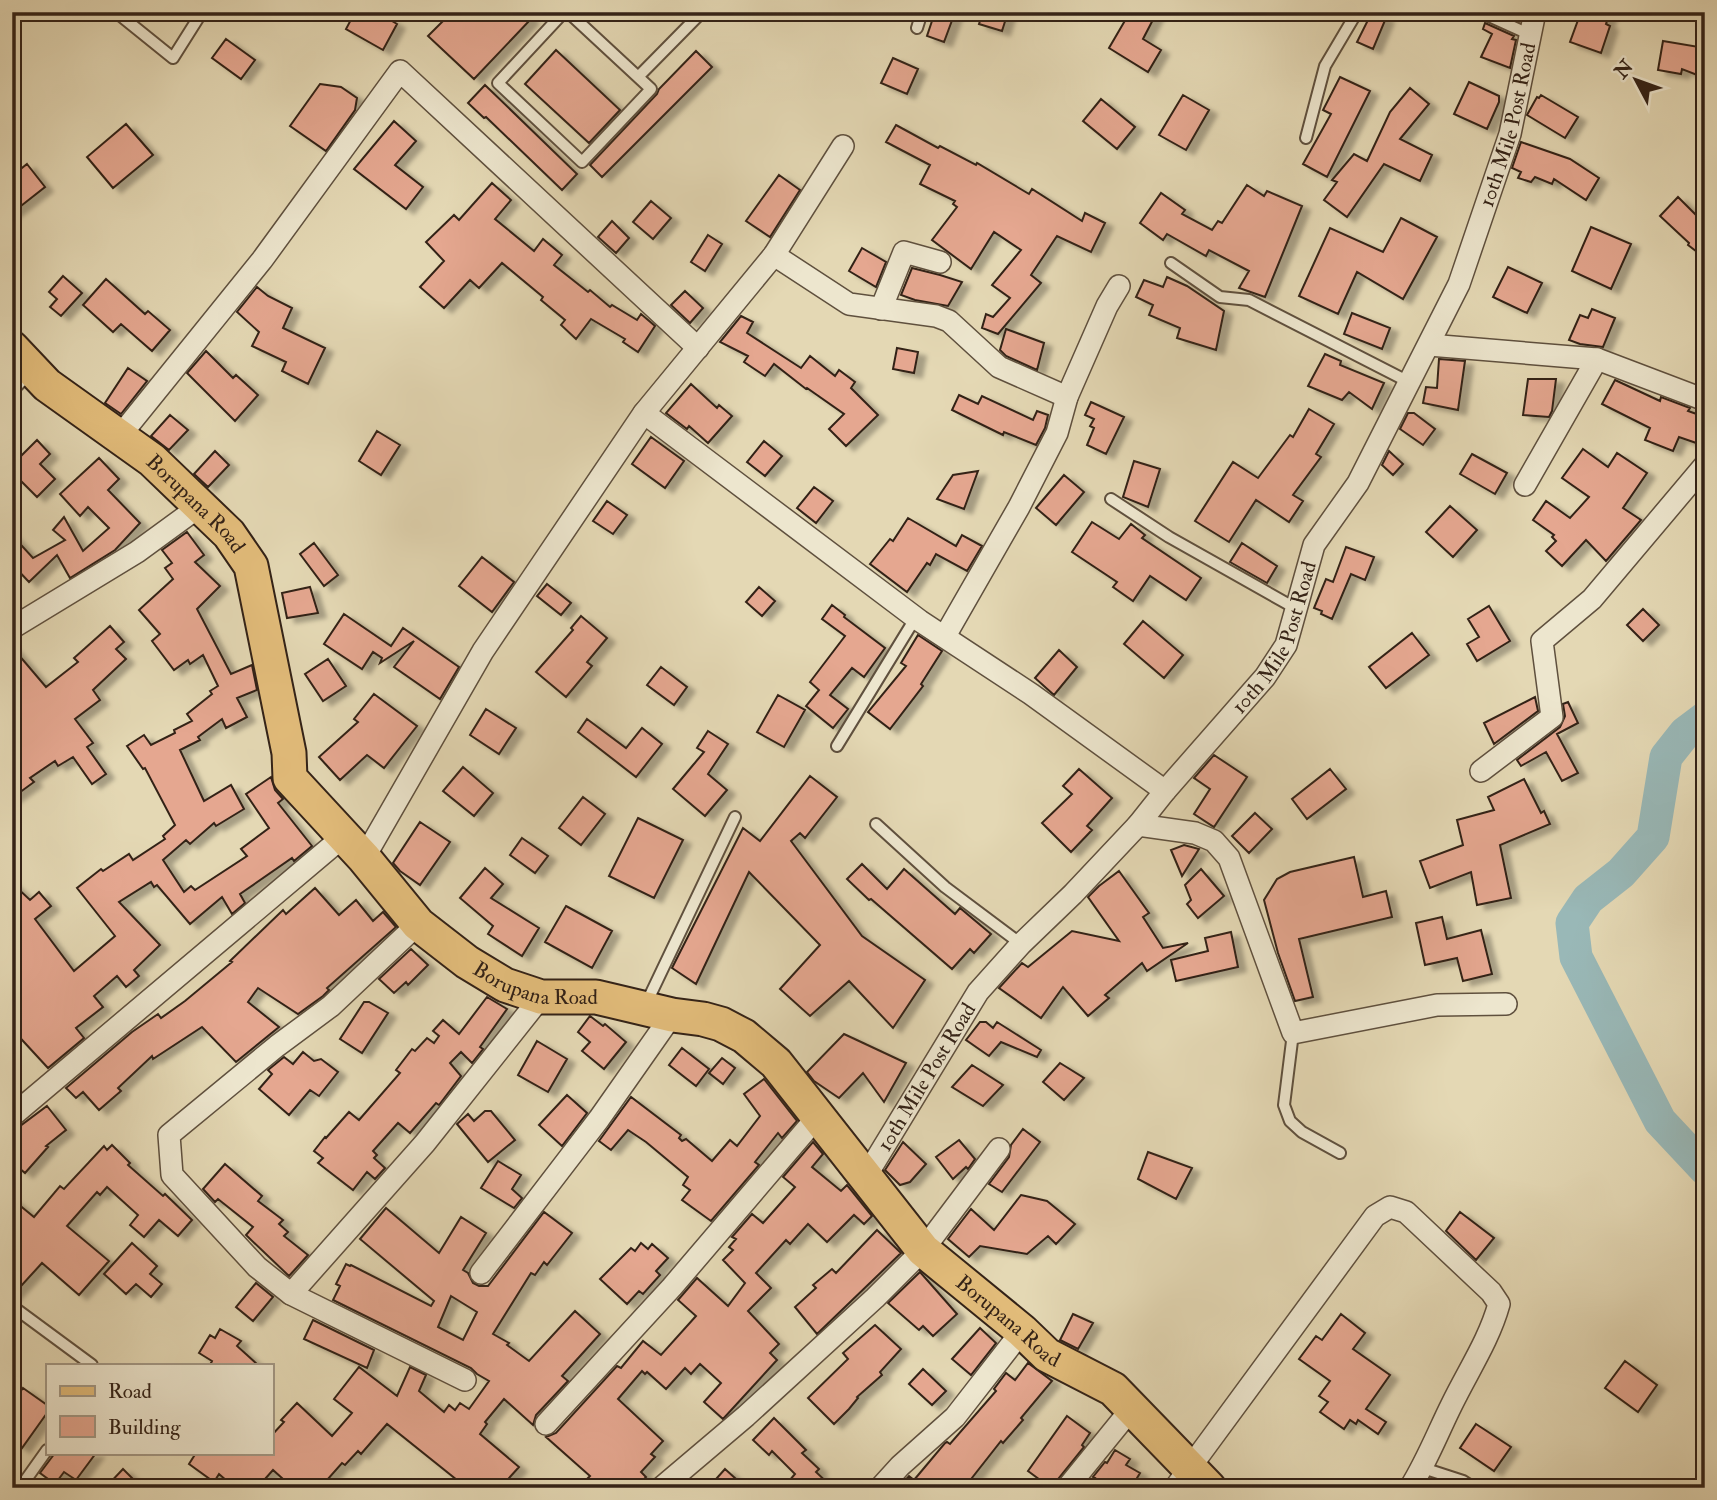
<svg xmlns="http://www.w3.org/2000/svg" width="1717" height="1500" viewBox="0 0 1717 1500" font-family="'IM FELL Double Pica',serif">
<defs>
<filter id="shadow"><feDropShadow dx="8" dy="4.5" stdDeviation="2" flood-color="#0004"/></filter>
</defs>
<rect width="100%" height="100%" fill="#e4d8b4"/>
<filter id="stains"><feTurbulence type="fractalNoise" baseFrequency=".00286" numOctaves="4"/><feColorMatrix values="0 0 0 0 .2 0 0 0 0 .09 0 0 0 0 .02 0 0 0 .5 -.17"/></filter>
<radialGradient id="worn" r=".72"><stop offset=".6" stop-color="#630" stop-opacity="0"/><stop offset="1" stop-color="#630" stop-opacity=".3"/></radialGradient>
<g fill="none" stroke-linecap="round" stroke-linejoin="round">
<!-- river -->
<path stroke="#99b8b7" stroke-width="33" d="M1705,718L1685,733L1666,757L1653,837L1621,873L1588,899L1572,923L1576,957L1660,1121L1705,1169"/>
</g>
<!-- building -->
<path fill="#e5a790" stroke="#332217" stroke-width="2" fill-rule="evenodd" filter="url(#shadow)" d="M355,12H377L397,24L383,50L346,29Z
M452,12H524L531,19L474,79L428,36Z
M935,12L954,15L944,42L927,36Z
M983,12H1008L1002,31L979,24Z
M1130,12H1157L1143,39L1161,50L1148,72L1109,48Z
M1372,12L1386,18L1373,49L1357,42Z
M1581,12H1610L1606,24L1610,26L1601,53L1570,42Z
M1485,23L1514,36L1512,39L1516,40L1510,68L1481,57L1492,34L1483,29Z
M226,39L255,60L241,79L212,58Z
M1663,41L1705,48V78L1682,69L1681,74L1658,70Z
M556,50L620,110L589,143L525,84Z
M696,51L712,67L602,177L590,165L657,94L659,89Z
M893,58L918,69L907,94L881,83Z
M1340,77L1370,91L1327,177L1303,164L1331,114L1323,110Z
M1469,82L1499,96V102L1487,129L1454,114Z
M320,84L341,87L357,98L355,110L326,151L290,126Z
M485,85L577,174L562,190L486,117L484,118L468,103Z
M1410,88L1429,104L1400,139L1432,155L1420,181L1384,164L1347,217L1324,200L1337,182L1332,180L1354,154L1367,161L1390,112Z
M1183,95L1209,110L1186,150L1159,135Z
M1541,95L1578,117L1565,138L1527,115L1537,97L1539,98Z
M1101,99L1135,127L1117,149L1083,121Z
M394,121L416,141L395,165L423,187L406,209L354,169Z
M126,124L153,155L113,188L87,157Z
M896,125L938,148L940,146L976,165L977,163L1029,194L1032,189L1082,221L1085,213L1105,223L1091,252L1057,236L1031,275L1041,283L998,334L982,328L986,314L993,317L1010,298L992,285L1021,250L994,232L971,269L932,240L957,207L953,204L955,201L920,184L930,165L886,142Z
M1521,142L1570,159L1599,178L1586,200L1554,179L1552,184L1535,177L1531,182L1518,178L1521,172L1512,168Z
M27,164L45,187L12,213V176Z
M779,175L800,190L770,237L746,221Z
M492,183L511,200L495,219L534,251L543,239L562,255L554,265L588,292L590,290L610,307L612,305L637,320L641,314L655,326L638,352L623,342L625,339L591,319L576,339L561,325L565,320L541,300L543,297L502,263L479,288L470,280L444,308L420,287L444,261L426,242L454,215L459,220Z
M1247,185L1264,196L1267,191L1302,206L1265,297L1239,288L1249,271L1209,250L1206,256L1167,234L1163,240L1140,223L1161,193L1185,210L1182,214L1212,230L1218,221L1222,223Z
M1678,197L1703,222L1705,220V258L1688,245L1689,243L1660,216Z
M651,201L671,218L653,239L633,222Z
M1401,218L1437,237L1403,299L1357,272L1338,314L1299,296L1330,228L1383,252Z
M612,221L629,238L616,253L598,237Z
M1591,227L1631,244L1611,289L1572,271Z
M708,235L722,244L705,271L691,262Z
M862,248L886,262L876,287L849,271Z
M1508,267L1542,283L1527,313L1493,297Z
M912,268L940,275L962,282L948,306L915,300L901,295Z
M63,276L82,293L61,316L50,307L57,299L49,292Z
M1167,277L1187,286L1224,311L1216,350L1177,338L1180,328L1149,315L1153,305L1136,297L1144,280L1163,287Z
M106,279L145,314L148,311L170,330L152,351L121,324L113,332L83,305Z
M257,287L268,296L292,308L283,328L325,348L308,384L282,371L286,362L252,346L259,332L237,312Z
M685,291L703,308L690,323L671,305Z
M1592,309L1615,318L1603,347L1580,344L1569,340L1580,315L1588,318Z
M1352,313L1390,328L1382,349L1344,334Z
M741,316L753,322L747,333L801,368L810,356L835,376L839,370L855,382L851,388L878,415L846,446L829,429L844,414L807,388L806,389L774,364L765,376L744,362L748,356L720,342Z
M1006,329L1044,343L1037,370L1006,356L1000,350Z
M897,348L918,352L914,373L893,369Z
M206,351L233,378L236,375L258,395L235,421L187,373Z
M1325,354L1341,361L1340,365L1384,383L1372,409L1349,392L1342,400L1308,386Z
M1439,359L1465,361L1458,410L1423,403L1426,387L1437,388Z
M128,368L147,381L121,414L105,403Z
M1528,379H1556L1552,411L1549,417L1523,415Z
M1615,380L1660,401L1661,397L1690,408L1688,411L1705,417V446L1679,437L1673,451L1645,440L1650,428L1602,404Z
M691,384L717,408L719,405L732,416L708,443L689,426L687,429L666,413Z
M959,395L978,404L982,396L1033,420L1037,411L1048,415L1045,428L1036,445L1004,432L1003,435L952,410Z
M1091,402L1124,417L1106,454L1087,445L1094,428L1090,426L1094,419L1085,415Z
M1309,409L1334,424L1316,454L1321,457L1293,495L1303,501L1289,522L1256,500L1229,542L1195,521L1233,462L1258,478L1290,435L1293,437Z
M1408,413H1414L1435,429L1423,445L1400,429Z
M170,415L188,430L169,450L151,436Z
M377,431L400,445L381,475L359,461Z
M651,437L684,461L665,488L632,464Z
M37,440L50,454L40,464L55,479L37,497L12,472V465Z
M764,441L782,456L765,476L747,462Z
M1583,449L1608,467L1617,453L1647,473L1623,508L1641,520L1606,561L1586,540L1562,566L1546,551L1556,541L1552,537L1554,535L1533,520L1546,501L1570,518L1589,497L1562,478Z
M215,451L229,465L208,487L194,474Z
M1389,451L1403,464L1393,475L1382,465Z
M1472,454L1507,473L1495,494L1460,474Z
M99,458L119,479L108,490L140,523L115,550L70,578L57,555L29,582L12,564V535L33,558L65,540L53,530L64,517L83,551L109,528L88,507L80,516L60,494Z
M1134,461L1160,469L1148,507L1123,497Z
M978,471L964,509L937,499L953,475Z
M1064,475L1084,492L1056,525L1036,508Z
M814,487L833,501L816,523L797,508Z
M607,501L627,515L613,534L593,521Z
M1450,506L1477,530L1453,557L1426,532Z
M908,518L956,546L962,535L982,546L967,571L936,554L930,565L927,563L907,592L870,564L890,539L893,541Z
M1092,522L1119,539L1131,524L1145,535L1142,538L1201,578L1186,600L1150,576L1133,601L1113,587L1117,582L1072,552Z
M187,532L204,555L195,562L220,586L197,609L231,674L252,665L257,690L237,698L247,717L226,728L222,719L198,737L200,740L180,750L204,801L231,785L244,809L216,826L214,823L190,844L186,840L163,860L184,892L191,886L195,890L247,856L241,849L269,828L246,794L271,777L275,790L283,799L278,803L312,846L294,861L292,858L240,894L245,903L232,914L222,897L190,924L157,885L154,887L151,882L119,902L160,945L134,970L139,976L126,987L117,976L94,996L103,1007L76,1028L84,1038L48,1068L12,1029V883L30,900L39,892L51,906L35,919L74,971L115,936L77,888L101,869L103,871L129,854L133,860L165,839L163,836L175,825L145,768L143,769L127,746L144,735L151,745L175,733L174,730L192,721L187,714L212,694L210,691L218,686L203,655L190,664L188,660L174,670L152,641L160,634L139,610L173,579L165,568L172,563L162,550Z
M314,543L338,575L324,586L300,554Z
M1242,543L1277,566L1267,583L1230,562Z
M1346,547L1374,557L1365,580L1351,574L1332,619L1321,614L1322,611L1314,608L1326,579L1333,582Z
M482,557L514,582L492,612L459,586Z
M547,584L571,603L561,615L537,596Z
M310,587L318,613L287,618L282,593Z
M759,587L775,601L762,616L746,602Z
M832,605L845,615L844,617L885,648L864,677L852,668L830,695L848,709L833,728L806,706L819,690L810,682L845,636L822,619Z
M1489,606L1510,641L1477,661L1467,644L1479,637L1468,619Z
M1643,609L1659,625L1643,641L1627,625Z
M344,614L391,646L403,628L459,667L440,699L394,667L414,641L380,663L382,658L373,652L362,669L324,644Z
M581,616L607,638L587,662L592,666L566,697L536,672L573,630L571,628Z
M1143,621L1183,655L1164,678L1124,644Z
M110,626L124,642L116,649L126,659L93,690L100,700L75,719L93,743L87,747L106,774L92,784L73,757L58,766L55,761L30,778L34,782L12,798V647L46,687L78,662L74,658Z
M1412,633L1429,655L1386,688L1369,667Z
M918,635L942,651L921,684L923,686L890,729L868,712L906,666L901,663Z
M1059,650L1077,667L1054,695L1035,678Z
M328,659L346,686L323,701L305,674Z
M661,667L687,687L674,705L647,685Z
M374,694L417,726L384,768L367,755L340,780L319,757L358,722L354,719Z
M778,695L805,710L784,747L757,732Z
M1535,697L1538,711L1494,744L1484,723Z
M1568,702L1578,723L1557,734L1578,773L1562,781L1546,752L1521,766L1517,760L1560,727L1565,716L1563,704Z
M486,709L516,728L499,754L470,735Z
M587,719L626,748L642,728L662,744L636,777L578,732Z
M708,731L728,744L708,774L727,790L705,816L673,789L704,752L697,748Z
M1214,755L1247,777L1214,827L1194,814L1210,789L1194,778Z
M463,767L493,793L474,816L443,791Z
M1079,769L1112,798L1087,826L1092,830L1071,852L1042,823L1072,794L1063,786Z
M1330,769L1346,789L1307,819L1292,799Z
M810,776L837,797L805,838L800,833L791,841L862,936L925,980L893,1028L849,981L810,1016L780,989L820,945L749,872L696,984L672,968L743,828L760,841Z
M1524,779L1541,813L1544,811L1550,824L1500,845L1511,898L1477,905L1471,872L1430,888L1420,861L1463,845L1457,820L1494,810L1488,797Z
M583,797L605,814L581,845L559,828Z
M1255,813L1272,829L1249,853L1232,836Z
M638,818L683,840L654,898L609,876Z
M420,822L450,842L420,885L400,871L393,863Z
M522,838L548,856L535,873L510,855Z
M1184,845L1199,849L1182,876L1171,850Z
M1354,857L1363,897L1386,891L1392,917L1299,939L1313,997L1295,1001L1278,953L1264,900L1277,879L1290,872Z
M862,864L887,889L904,869L955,914L960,908L991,934L974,953L970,949L952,969L871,899L869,900L847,879Z
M485,868L503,884L491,898L539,928L522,956L488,934L493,926L460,898Z
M1201,869L1224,896L1198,918L1187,904L1191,900L1185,885Z
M1119,871L1149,913L1143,917L1163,948L1188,943L1147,971L1142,963L1105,995L1109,998L1088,1016L1063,987L1041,1018L999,988L1022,963L1028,967L1072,931L1119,941L1088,897L1099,886Z
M315,888L339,915L356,900L373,921L383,912L396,927L327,988L329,990L323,996L298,1014L258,988L248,1002L279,1027L236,1062L202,1027L153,1059L152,1056L118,1088L121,1091L99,1110L83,1092L76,1098L66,1088L132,1032L158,1014L161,1018L185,1001L232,962L230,961L283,910L286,914Z
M566,906L612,931L592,968L545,942Z
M1442,917L1447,939L1481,930L1492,974L1463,981L1457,958L1425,965L1416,923Z
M1231,932L1238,967L1176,981L1171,960L1208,951L1205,938Z
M411,949L428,965L408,985L406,982L394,993L379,979Z
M487,997L507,1009L480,1047L483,1049L472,1063L461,1052L450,1063L461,1076L439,1105L436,1103L410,1133L398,1123L373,1151L377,1155L374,1158L385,1168L375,1179L367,1172L353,1190L318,1163L323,1158L314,1151L325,1137L326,1138L349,1112L359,1120L400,1073L396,1070L412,1049L415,1051L427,1038L434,1043L439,1036L433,1031L443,1020L459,1034Z
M364,1002H369L388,1013L362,1053L340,1039Z
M590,1016L603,1026L605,1024L626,1042L604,1069L582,1051L590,1042L578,1032Z
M980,1022H986L993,1028L997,1022L1041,1050L1037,1057L1001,1042L989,1056L966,1040Z
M844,1034L906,1063L884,1102L863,1073L839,1098L814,1081L807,1072Z
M537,1041L567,1059L548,1092L518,1075Z
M682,1048L709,1069L696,1086L669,1065Z
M303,1052L314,1061L321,1059L338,1072L319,1096L310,1090L289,1115L259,1089L272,1074L268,1070L284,1057L293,1064Z
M722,1058L735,1068L723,1084L709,1073Z
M1060,1063L1084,1078L1064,1100L1043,1082Z
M972,1065L1003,1085L983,1106L952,1087Z
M764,1079L797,1121L782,1138L778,1133L755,1162L759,1165L711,1221L682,1200L690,1190L683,1185L688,1177L646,1142L628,1130L611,1150L599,1141L631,1097L681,1135L679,1138L682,1141L686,1139L712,1161L730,1140L737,1146L760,1116L744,1094Z
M567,1095L587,1113L562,1146L539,1125Z
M47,1106L66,1130L46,1146L48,1147L25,1173L12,1162V1129L20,1126Z
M485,1111H491L515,1140L488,1162L457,1124L468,1114L474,1121Z
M1023,1129L1040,1142L1002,1192L989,1184L1009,1157L1011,1145Z
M959,1140L975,1159L968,1169L966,1167L953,1179L936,1157Z
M813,1142L823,1154L812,1167L841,1191L847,1185L872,1216L864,1224L854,1215L827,1242L808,1224L790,1244L786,1240L756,1273L771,1288L748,1311L779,1344L770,1353L777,1360L723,1419L704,1402L721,1383L700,1364L691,1374L685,1368L666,1389L647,1372L645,1374L642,1371L618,1399L663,1441L651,1454L655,1457L641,1472L646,1477L636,1488H594L586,1480L590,1476L546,1437L556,1433L617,1366L621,1368L643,1341L661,1355L696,1316L678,1300L697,1278L728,1306L745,1283L723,1260L733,1250L729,1247L736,1239L732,1237L752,1214L763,1223L795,1187L783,1177Z
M903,1142L926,1164L910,1182L900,1185L885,1170Z
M112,1145L130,1163L128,1165L163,1196L165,1194L192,1220L178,1236L159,1220L144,1237L130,1225L138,1215L107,1187L100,1195L97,1192L67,1226L109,1261L79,1295L42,1263L12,1296V1244L20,1235L12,1228V1199L34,1217L60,1186L64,1189L104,1146L107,1150Z
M1148,1152L1192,1168L1176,1199L1138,1179Z
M498,1161L521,1175L512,1189L522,1198L514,1208L481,1188Z
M225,1164L262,1196L258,1201L283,1220L279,1224L288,1232L284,1236L308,1255L289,1276L246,1235L253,1227L218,1199L215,1202L203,1189Z
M1021,1195L1047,1201L1075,1224L1056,1244L1048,1236L1027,1254L980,1246L969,1257L948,1239L971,1209L994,1230Z
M386,1208L439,1253L461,1217L486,1233L463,1270L468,1273L473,1283L479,1286H488L544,1212L572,1233L547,1265L544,1262L535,1275L531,1273L493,1334L509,1343L507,1345L529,1361L575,1311L600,1334L562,1376L568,1381L536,1415L533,1425L504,1399L485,1422L487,1424L480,1434L519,1467L500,1488H467L387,1424L361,1454L358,1451L345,1465L342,1463L320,1488H293L273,1470L257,1488H235L219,1474L214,1482L189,1464L196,1453H271V1436L284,1422L281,1420L297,1403L332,1436L352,1413L334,1399L359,1367L397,1396L410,1367L426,1375L419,1391L444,1412L449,1405L455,1410L460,1403L469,1409L489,1381L477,1374L471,1368L333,1300L340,1286L336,1284L346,1264L350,1266L351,1265L431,1306L434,1301L360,1239ZM451,1296L477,1312L463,1340L438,1327Z
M1460,1212L1494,1238L1476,1260L1446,1231Z
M877,1230L901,1253L817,1334L795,1307L816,1288L813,1285L832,1269L836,1273Z
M132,1243L157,1266L150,1274L162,1284L151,1297L136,1284L126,1294L104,1274Z
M641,1243L648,1249L652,1244L668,1258L656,1271L660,1275L643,1294L639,1291L627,1304L600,1279L631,1248L635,1251Z
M920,1272L957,1314L933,1336L923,1326L919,1330L888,1303Z
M256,1283L273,1297L253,1321L236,1307Z
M1073,1314L1093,1323L1078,1349L1060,1340Z
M1341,1314L1365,1333L1353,1349L1390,1375L1366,1409L1386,1422L1378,1434L1358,1420L1356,1424L1350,1420L1344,1429L1320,1412L1328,1402L1319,1396L1330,1381L1299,1359L1316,1336L1322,1340Z
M313,1320L374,1350L367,1368L304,1339Z
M875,1325L901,1349L880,1372L882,1375L857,1397L858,1398L849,1409L834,1424L808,1398L848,1359L843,1353Z
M980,1328L996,1343L971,1375L952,1359Z
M220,1329L241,1341L237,1346L258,1365H210L212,1361L199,1353L210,1335L215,1338Z
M1625,1361L1657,1385L1638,1412L1605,1388Z
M1028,1363L1052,1381L1021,1418L1023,1420L1003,1443L1001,1441L964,1488H898L909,1476L914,1480L945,1443L947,1442L950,1444L996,1391L994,1389L1006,1373L1015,1380Z
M923,1369L946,1391L932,1405L909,1384Z
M23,1388L47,1405V1413L22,1448L12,1441V1403Z
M1067,1416L1090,1433L1082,1445L1084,1447L1051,1488L1028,1471Z
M774,1418L806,1450L802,1453L819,1469L816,1472L833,1488H783L795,1474L772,1451L769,1455L753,1440Z
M1476,1424L1511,1447L1494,1471L1460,1448Z
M1115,1450L1130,1459L1126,1465L1140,1473L1131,1488H1088L1095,1478L1093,1477L1105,1462L1107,1463Z
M55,1453H96L76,1480L64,1472L55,1484L40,1473Z
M123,1469L142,1488H105Z
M725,1469L746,1488H708Z"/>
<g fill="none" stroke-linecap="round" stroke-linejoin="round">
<defs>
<path id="service" d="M116,12L173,58L202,12
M564,12L498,83L582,162L651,89L568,12
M1480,12L1529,34
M917,28L922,12
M638,77L702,12
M1306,138L1325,66L1357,12
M1171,263L1220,297L1249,300L1409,382
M12,391L30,373
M1111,499L1169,537L1295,608
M837,746L916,617
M876,824L945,887L1021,944
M645,1006L735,817
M1293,1033L1284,1105L1290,1121L1302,1132L1340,1153
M12,1306L92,1365
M1423,1468L1463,1481L1474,1488
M20,1488L47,1450"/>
<g id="minor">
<path d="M774,255L849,304L936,316L949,321L999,367L1067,397"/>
<path d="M881,309L904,252L940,262"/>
<path d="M1429,345L1597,359L1705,400"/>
<path d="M644,413L920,621L1031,694L1165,791"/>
<path d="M119,437L262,260L400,71L698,348"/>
<path d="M1525,485L1597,359"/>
<path d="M12,628L137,552L200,506"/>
<path d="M945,636L1019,507L1057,433L1067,397L1107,306L1119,286"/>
<path d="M1481,771L1552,717L1542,641L1592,599L1705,465"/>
<path d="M1138,825L1195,833L1214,841L1229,858L1293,1033L1437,1005L1506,1004"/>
<path d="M364,858L483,651L644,413L774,255L843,146"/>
<path d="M418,924L331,1006L277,1046L169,1135L172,1175L257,1267L291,1294L465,1380"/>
<path d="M12,1116L344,836"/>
<path id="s1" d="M866,1176L978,992L1021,944L1073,894L1138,825L1165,791L1265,677L1286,645L1314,545L1358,483L1459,284L1510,134L1535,12"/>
<path d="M481,1273L599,1119L672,1015"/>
<path d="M291,1294L425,1143L541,997"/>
<path d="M546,1424L672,1287L818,1116"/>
<path d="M661,1488L746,1416L875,1298L923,1250L999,1149"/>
<path d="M880,1488L900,1466L955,1417L1022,1331"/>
<path d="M1067,1488L1132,1408"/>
<path d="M1175,1488L1375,1216L1390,1207L1406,1212L1491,1292L1499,1304C1489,1340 1468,1371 1452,1404C1438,1432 1427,1461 1410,1488"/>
</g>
<g id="primary">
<path id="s2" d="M12,348L47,385L152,460L229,534L251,566L289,753L290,778L364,858L418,924L467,962L505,985L541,997H596L613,1001L672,1015L703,1019L721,1024L744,1036L776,1063L923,1250L1022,1331L1047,1355L1113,1389L1209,1488"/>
</g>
</defs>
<!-- service casing -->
<use href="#service" stroke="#5f503e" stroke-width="14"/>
<!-- minor casing -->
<use href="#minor" stroke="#5f503e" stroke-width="24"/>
<!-- primary casing -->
<use href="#primary" stroke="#332217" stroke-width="37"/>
<!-- service -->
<use href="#service" stroke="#ede6ce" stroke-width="10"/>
<!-- minor -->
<use href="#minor" stroke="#ede6ce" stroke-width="21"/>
<!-- primary -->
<use href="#primary" stroke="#e2bc7a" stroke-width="33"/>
</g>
<g text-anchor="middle" stroke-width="6" stroke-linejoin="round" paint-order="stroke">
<!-- street labels -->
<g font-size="21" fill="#332217" stroke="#ede6ce">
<text dy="7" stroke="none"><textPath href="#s1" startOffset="1250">10th Mile Post Road</textPath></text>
<text dy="7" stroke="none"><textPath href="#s2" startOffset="242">Borupana Road</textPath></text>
<text dy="7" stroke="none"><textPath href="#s1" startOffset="682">10th Mile Post Road</textPath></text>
<text dy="7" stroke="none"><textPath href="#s2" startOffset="872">Borupana Road</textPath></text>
<text dy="7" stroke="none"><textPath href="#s1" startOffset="116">10th Mile Post Road</textPath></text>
<text dy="7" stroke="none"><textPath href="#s2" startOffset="1480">Borupana Road</textPath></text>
</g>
</g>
<!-- margin -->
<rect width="1717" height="1500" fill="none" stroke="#e4d8b4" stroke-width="42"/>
<rect x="14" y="14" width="1689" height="1472" fill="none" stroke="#332217" stroke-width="3.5"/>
<rect x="21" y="21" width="1675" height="1458" fill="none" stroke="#332217" stroke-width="2"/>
<!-- legend -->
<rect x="46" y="1364" width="228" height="91" fill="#ede6ce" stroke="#a39885" stroke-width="2"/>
<rect x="60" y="1386" width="35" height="10" fill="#e2bc7a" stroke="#a39885" stroke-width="2"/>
<text x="108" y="1398" font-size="21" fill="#332217">Road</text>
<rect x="60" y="1416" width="35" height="21" fill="#e5a790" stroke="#a39885" stroke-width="2"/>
<text x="108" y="1434" font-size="21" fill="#332217">Building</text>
<!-- north arrow -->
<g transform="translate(1636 80) rotate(311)" stroke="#ede6ce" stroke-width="5" paint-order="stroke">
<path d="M0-5L12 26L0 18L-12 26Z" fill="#332217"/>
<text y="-10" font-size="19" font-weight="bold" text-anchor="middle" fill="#332217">N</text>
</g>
<rect width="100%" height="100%" filter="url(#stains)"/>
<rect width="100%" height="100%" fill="url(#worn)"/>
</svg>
